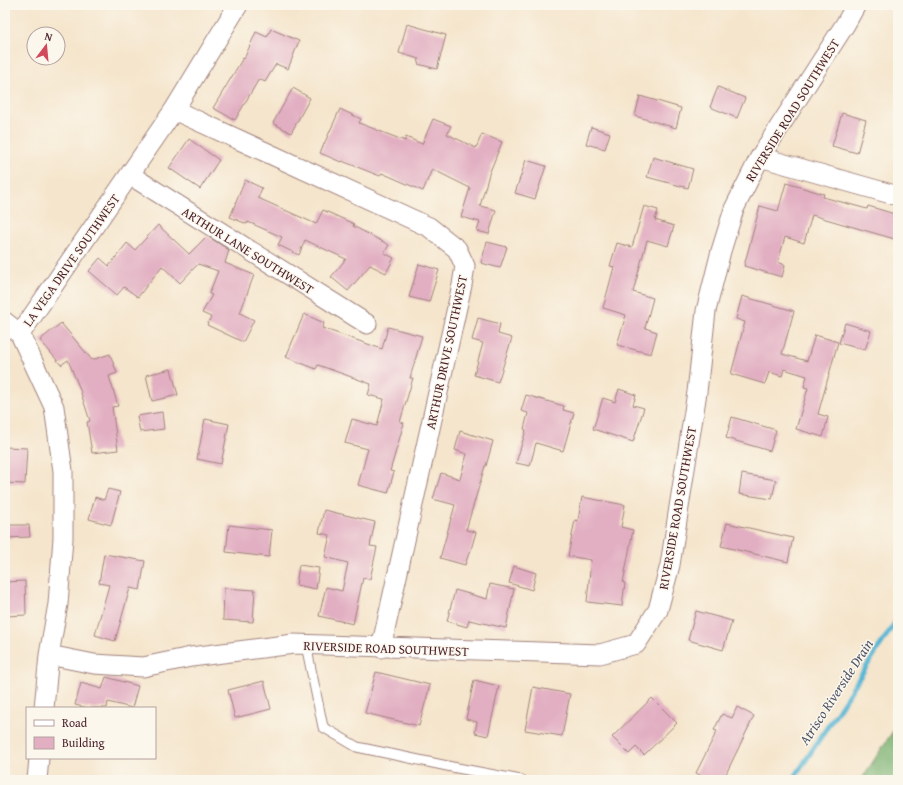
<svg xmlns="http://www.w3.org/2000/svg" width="903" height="785" viewBox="0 0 903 785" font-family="'Gentium Book Plus',serif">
<rect width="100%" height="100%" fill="#fbf7ec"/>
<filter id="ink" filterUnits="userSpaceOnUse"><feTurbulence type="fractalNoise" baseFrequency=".025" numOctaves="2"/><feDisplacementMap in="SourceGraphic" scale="8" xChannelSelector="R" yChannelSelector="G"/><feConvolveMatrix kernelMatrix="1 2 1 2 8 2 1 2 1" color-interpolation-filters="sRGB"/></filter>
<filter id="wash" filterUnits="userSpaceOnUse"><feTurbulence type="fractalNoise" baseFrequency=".012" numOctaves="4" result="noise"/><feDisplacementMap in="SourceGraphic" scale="16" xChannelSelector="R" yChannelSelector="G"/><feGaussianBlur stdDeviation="0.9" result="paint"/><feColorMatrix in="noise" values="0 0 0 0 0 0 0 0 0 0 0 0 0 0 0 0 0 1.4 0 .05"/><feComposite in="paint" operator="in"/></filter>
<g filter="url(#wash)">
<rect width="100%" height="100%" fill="#f5e5cc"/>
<!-- forest -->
<path fill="#79b16f" stroke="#62684d" d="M898,723V780H861Z"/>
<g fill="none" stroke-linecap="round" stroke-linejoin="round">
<!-- stream -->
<path stroke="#55b6d4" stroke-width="5" d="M793,780L898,618"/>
</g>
<g id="blocks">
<!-- building -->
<path fill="#e2afc2" d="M407,24L446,35L437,69L418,64L419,59L399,53Z
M271,29L299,41L288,69L276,64L265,82L259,79L235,120L213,108L243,58L244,59L256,32L267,37Z
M718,87L745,98L737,118L710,107Z
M293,88L310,98L291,133L273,123Z
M640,96L681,108L676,128L635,116Z
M340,109L361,119L359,123L405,141L406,137L422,144L433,119L451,126L447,134L476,148L482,134L502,142L489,174L480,206L496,210L489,234L477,231L480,222L461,217L470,188L432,169L423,191L382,173L380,176L342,161L341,162L320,153Z
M842,113L866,120L857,153L832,146Z
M591,127L610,133L605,149L586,144Z
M189,139L219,160L200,189L169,168Z
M653,157L693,169L688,188L647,177Z
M526,160L546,166L535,199L515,193Z
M245,180L262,188L258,198L316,224L323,210L354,224L353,226L389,245L384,253L394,258L386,273L370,265L348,291L331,277L346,259L305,240L299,255L278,245L282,237L248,222L247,224L230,217Z
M786,183L824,194L823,197L867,209L868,206L898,215V240L812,215L804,243L785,237L778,262L785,265L782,277L744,266L760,206L778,211Z
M644,206L658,210L655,220L674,226L668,246L647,240L633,292L653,298L645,328L657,332L651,354L617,345L626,315L603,308L614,267L610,266L617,243L632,247Z
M158,225L189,254L207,236L229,250L225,263L254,275L240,313L254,320L243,342L207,325L211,317L202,313L212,295L209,294L218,271L198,264L180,283L162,266L138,297L124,287L117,295L89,271L100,258L109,266L127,243L135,250Z
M487,242L507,247L500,268L481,263Z
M419,264L439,270L429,302L409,297Z
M742,296L794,311L782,354L807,361L815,335L838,342L818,414L828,417L823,437L796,429L808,388L804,387L807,376L784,369L782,376L769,372L765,384L731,374L745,322L736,319Z
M304,314L324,323L322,328L382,349L388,327L422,336L410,378H413L400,422L404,423L390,471L394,472L388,493L358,485L368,449L345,443L352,419L377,426L384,399L368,395L371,384L318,365L316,369L286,357Z
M478,318L500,324L498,334L512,338L498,382L474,375L483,343L472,340Z
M61,323L92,360L110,354L117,373L109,376L118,406L112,407L118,450L92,453L87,422L90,421L79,387L68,360L61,365L40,340Z
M845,323L871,331L865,350L839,343Z
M171,369L178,395L152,401L146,375Z
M619,389L636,395L633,405L644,408L633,442L593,429L603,398L615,402Z
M526,395L564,406L563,410L574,413L563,451L536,443L530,466L516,463L526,430L524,429L528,413L521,411Z
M162,412L164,429L140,432L137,416Z
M732,417L776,430L770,451L726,438Z
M205,419L229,424L221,464L197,459Z
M460,431L493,441L486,466H485L466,530L476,532L470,553H469L465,565L440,558L455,505L433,499L441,473L460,479L467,454L455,450Z
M5,447L27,448L25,484L5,483Z
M742,474L776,480L772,499L739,494Z
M108,489L120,492L111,525L89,519L95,497L104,500Z
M582,497L625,505L621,527L633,530L623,583H625L622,606L587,602L591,560L568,556L575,520L578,521Z
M324,510L375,522L370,546L377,547L370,579L363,578L353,624L319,616L326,587L342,591L348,563L325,557L330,535L319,533Z
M727,523L793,538L788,562L721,546Z
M5,525H29L30,537L5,538Z
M229,525L272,530L269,557L226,552Z
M104,554L145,561L140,590L130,588L115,641L95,635L109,585L99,583Z
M299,565L319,568L316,589L296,585Z
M514,566L536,573L532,590L509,583Z
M25,581L26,615L5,616V582Z
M490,584L514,589L506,628L469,620L467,627L447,621L455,590L487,599Z
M224,588L255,590L253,622L223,620Z
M696,611L732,621L723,650L688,640Z
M376,672L430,685L419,726L365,713Z
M106,677L138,686L132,708L108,702L107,708H88L75,705L81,683L102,689Z
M474,680L499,686L488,736L475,733L477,722L466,719Z
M264,681L271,709L235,718L228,690Z
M533,687L570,694L562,736L525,730Z
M652,698L677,723L644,755L636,747L629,754L612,737Z
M737,707L754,716L723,780H710L696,773L717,731L714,730L722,714L732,718Z"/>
</g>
</g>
<g filter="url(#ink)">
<use href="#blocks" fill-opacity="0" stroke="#a0827c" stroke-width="1"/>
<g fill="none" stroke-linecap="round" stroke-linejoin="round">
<defs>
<path id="service" d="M306,645L323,727L357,747L452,767L521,780"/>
<path id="minor" d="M174,110L429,227L457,249L465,266L462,285L381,648
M760,157L898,196
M130,175L367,324
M5,322L20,334L54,407L63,471V538L58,604L49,655L44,708
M20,334L174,110L238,5
M49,655L94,664L143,667L191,657L294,644L600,654L636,644L658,610L670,565L697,392L706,311L721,251L734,209L760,157L846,23L856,5
M37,780L39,758"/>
</defs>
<!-- service casing -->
<use href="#service" stroke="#a0827c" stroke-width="11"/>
<!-- minor casing -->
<use href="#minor" stroke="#a0827c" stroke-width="21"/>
<!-- service -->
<use href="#service" stroke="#fff" stroke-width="9"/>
<!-- minor -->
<use href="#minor" stroke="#fff" stroke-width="19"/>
</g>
</g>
<g text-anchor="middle" stroke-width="3" stroke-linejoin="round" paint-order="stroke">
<!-- street labels -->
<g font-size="13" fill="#4a1f2b" stroke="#fbf7ec">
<text transform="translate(792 110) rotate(-58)" y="5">RIVERSIDE ROAD SOUTHWEST</text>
<text transform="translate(248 250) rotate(32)" y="5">ARTHUR LANE SOUTHWEST</text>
<text transform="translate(71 260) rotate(-55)" y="5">LA VEGA DRIVE SOUTHWEST</text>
<text transform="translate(446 352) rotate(-78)" y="5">ARTHUR DRIVE SOUTHWEST</text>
<text transform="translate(677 508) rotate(-80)" y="5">RIVERSIDE ROAD SOUTHWEST</text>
<text transform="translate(386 648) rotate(2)" y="5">RIVERSIDE ROAD SOUTHWEST</text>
</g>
<!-- water labels -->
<g font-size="14" font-style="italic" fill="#4e5466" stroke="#fbf7ec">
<text transform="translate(836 692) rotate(-57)" y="5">Atrisco Riverside Drain</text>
</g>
</g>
<!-- margin -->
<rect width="903" height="785" fill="none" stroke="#fbf7ec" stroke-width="20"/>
<!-- legend -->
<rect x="26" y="707" width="130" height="52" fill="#fbf7ec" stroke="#b4a19f"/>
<rect x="34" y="720" width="20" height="6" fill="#ffffff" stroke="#b4a19f"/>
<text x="62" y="727" font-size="12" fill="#4a1f2b">Road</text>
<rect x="34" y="737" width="20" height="12" fill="#e2afc2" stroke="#b4a19f"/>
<text x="62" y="747" font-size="12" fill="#4a1f2b">Building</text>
<!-- north arrow -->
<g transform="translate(46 46) rotate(16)"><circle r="19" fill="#fbf7ec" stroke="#b4a19f"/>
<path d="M0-3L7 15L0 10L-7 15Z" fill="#d1495b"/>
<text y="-6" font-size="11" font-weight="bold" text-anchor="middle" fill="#4a1f2b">N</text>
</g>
</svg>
